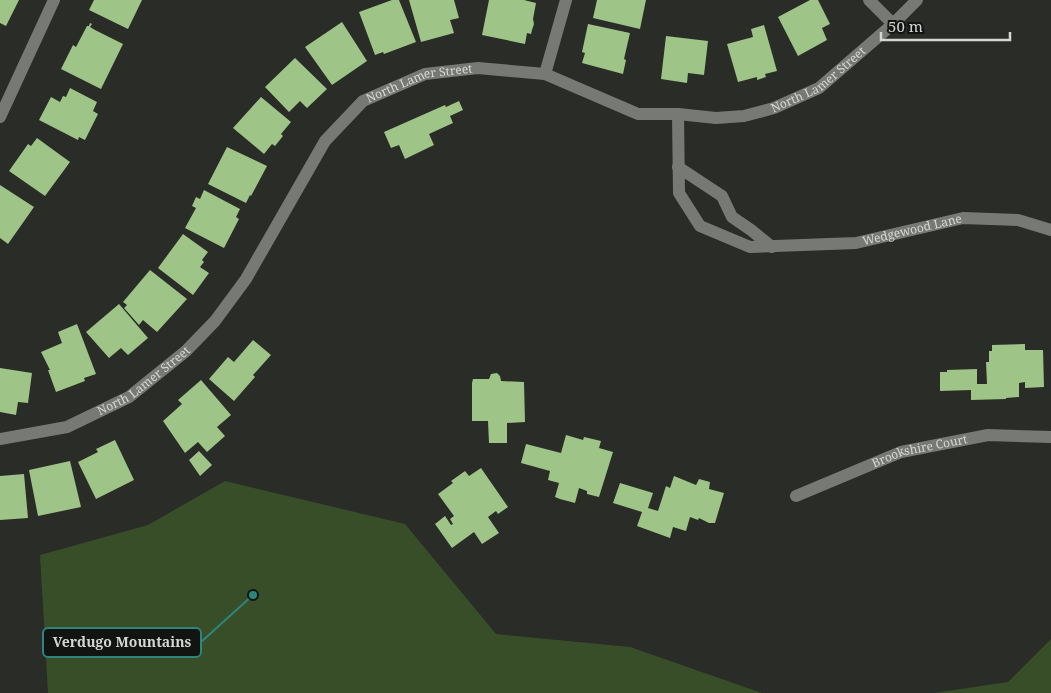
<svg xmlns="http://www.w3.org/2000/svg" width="1051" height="693" viewBox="0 0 1051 693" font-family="'Noto Serif',serif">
<rect width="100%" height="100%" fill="#292c27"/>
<!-- green -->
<path fill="#384e29" d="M225,481L405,524L496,634L630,647L762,693H48L40,555L148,525Z
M1051,639V693H934L1008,682Z"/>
<!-- building -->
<path fill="#9ec487" d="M0,0H19L6,26L0,23Z
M94,0H142L128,29L89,10Z
M392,0H399L416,42L384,54L383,52L375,55L359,12Z
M409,0H454L459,18L450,20L454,33L421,42Z
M489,0H524L536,3L533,19L534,24L532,30L531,34L527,33L525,44L482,35Z
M597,0H646L640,29L593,18Z
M810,0H818L830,24L822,28L827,40L798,56L778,17Z
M342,22L367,61L332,85L305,47Z
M90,23L92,24L90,27L95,30L123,44L101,89L61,69L73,45L76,47L87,26H89Z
M588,24L630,33L624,59L626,60L623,74L582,63L585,53L582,52Z
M764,25L777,71L765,74L766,77L757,80V77L738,82L727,44L753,37L751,29Z
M666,36L708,41L704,75L688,73L687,83L661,79Z
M295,58L327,89L307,108L300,101L289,112L265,87Z
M70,88L97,102L93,111L98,114L85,140L79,137L78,140L39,120L51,97L60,102L63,96L66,97Z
M261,97L291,122L281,134L283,136L275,146L272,144L264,154L233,128Z
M459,101L463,110L450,116L453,123L429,134L434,145L405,159L399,145L391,148L384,132L445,105L446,107Z
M37,138L70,162L45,196L9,171L28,144L31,146Z
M227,147L267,166L251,196L250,195L246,203L208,184Z
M0,185L34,207L8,244L0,238Z
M204,190L240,209L236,217L239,219L224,248L185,228L196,208L192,206L196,197L200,199Z
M183,234L208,252L202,260L204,262L200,267L209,273L193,295L158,268Z
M150,270L187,299L157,332L143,320L139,325L124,308L127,305L123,302Z
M119,304L148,338L128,355L121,348L109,358L86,332Z
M77,324L96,374L84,378L85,381L56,392L48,370H50L41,352L62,343L58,332Z
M253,340L271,355L253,375L255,377L234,401L209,379L228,357L234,362Z
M1025,344V350H1043L1044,387L1025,388V382L1019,383V397L1006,398V399L971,400V390L940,391V372H947V370L977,369V384H987L986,362H989V351H992V345Z
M0,368L32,373L28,403L18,402L16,415L0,412Z
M497,373L500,376L501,381L524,382L525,422L507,423V443H489L488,421H472V383L473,379H489L491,374Z
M201,380L231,415L217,427L225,436L207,452L198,442L185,453L163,421L182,404L178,400Z
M566,435L583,440L584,437L601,441L599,448L613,452L599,497L587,494V491L579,488L575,503L560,499L555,497L559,483L548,480L550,471L521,463L526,444L561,453Z
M115,440L134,480L96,499L78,462L98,452L96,449Z
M199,451L212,465L200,476L189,460Z
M70,461L81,507L38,516L29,470Z
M481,468L508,507L498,514L496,511L488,517L499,533L482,544L474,532L452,548L435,524L445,516L451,525L453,524L450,519L454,516L438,494L453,483L451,481L465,471L469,476Z
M24,474L28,518L0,520V476Z
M674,476L696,485L699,479L710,482L709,489L724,493L715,523H709L699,518L698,520L690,517L686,531L673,527L670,538L637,526L642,512L613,503L620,483L653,493L648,508L658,511L666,486L670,488Z"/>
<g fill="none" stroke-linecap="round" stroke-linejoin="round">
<!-- minor -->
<g stroke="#777a74" stroke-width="12">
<path d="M869,0L893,24"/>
<path d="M545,74L566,0"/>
<path id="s1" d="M678,114L679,193L700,226L750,247L856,243L963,218L1018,220L1051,230"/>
<path d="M0,117L54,0"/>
<path d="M678,167L722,196L732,217L751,230L772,247"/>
<path id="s2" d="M0,439L67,427L129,397L186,351L215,321L246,279L325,141L363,101L425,74L478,68L545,74L638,114H678L716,118L744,116L774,108L819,88L893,24L917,0"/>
<path id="s3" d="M796,496L901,452L988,435L1051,437"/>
</g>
</g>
<g text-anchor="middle" stroke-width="5" stroke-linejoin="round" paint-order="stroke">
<!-- street labels -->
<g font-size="12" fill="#d5d7d4" stroke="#121412">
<text dy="4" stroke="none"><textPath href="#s2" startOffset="998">North Lamer Street</textPath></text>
<text dy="4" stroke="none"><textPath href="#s2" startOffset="578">North Lamer Street</textPath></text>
<text dy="4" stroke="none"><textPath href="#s1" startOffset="336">Wedgewood Lane</textPath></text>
<text dy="4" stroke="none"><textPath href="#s2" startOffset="158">North Lamer Street</textPath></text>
<text dy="4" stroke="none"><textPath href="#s3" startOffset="132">Brookshire Court</textPath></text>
</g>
</g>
<!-- callouts -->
<path fill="none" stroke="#2d857d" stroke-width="2" d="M253 595L201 642"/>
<circle fill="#2d857d" stroke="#121412" stroke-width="2" cx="253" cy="595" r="5"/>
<rect fill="#121412" stroke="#2d857d" stroke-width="2" x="43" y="628" width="158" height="29" rx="5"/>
<g font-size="14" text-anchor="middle" font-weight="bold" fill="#d5d7d4">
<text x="122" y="647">Verdugo Mountains</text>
</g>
<!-- scale -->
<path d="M881 32v8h129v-8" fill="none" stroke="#d5d7d4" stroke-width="2.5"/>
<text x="888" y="32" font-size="15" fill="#d5d7d4" stroke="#121412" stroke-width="4" paint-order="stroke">50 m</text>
</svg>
